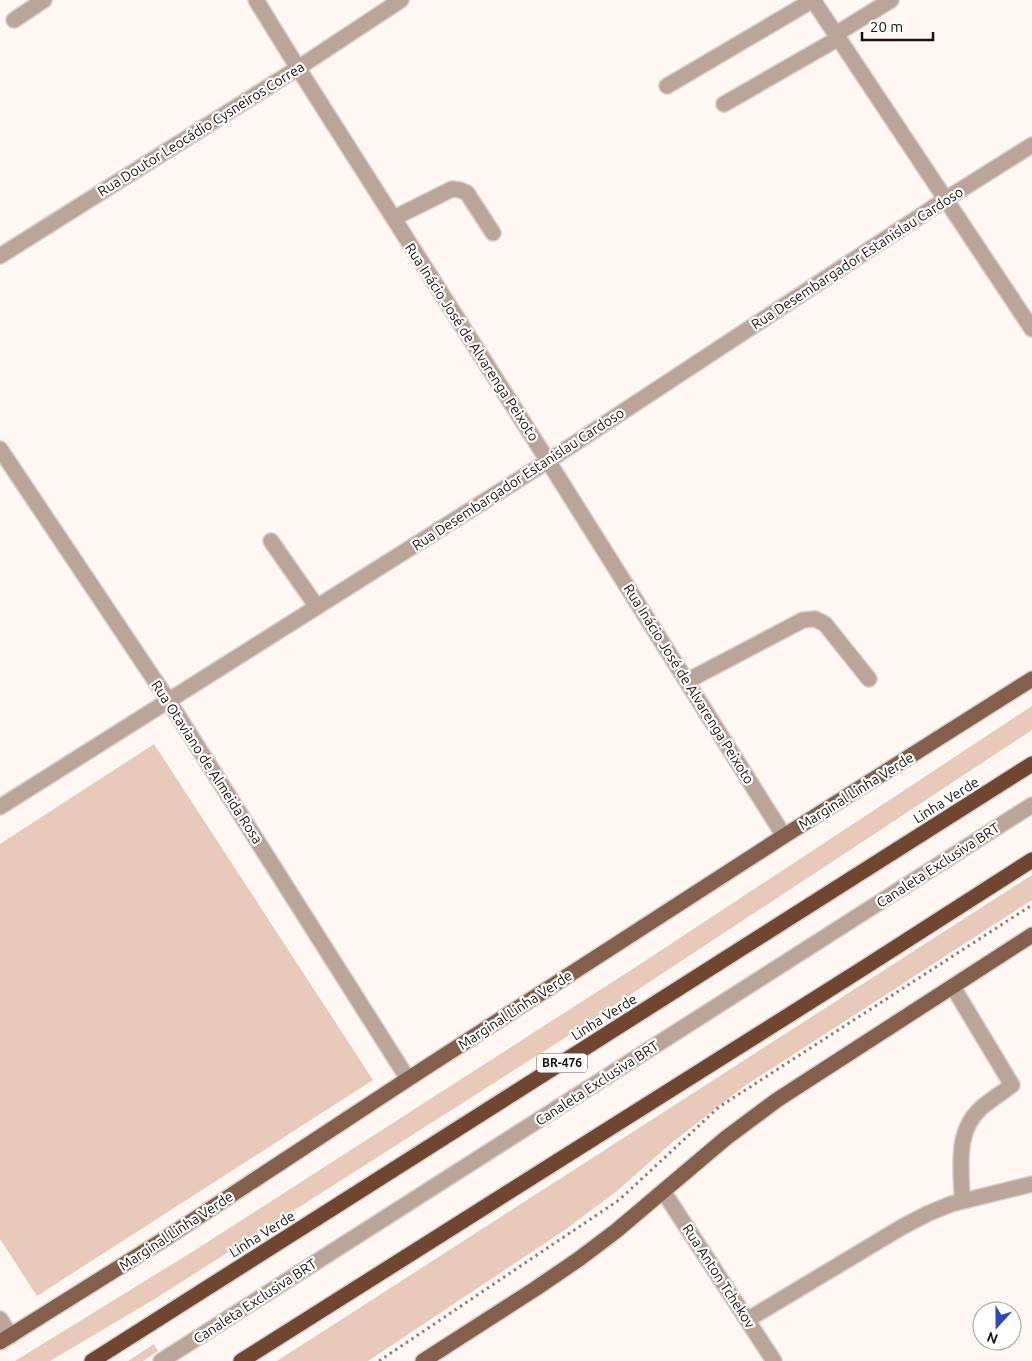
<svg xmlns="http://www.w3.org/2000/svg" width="1032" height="1361" viewBox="0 0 1032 1361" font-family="Ubuntu,sans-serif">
<rect width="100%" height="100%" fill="#fff7f3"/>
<!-- green -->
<path fill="#e8c9ba" d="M1032,706V730L563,1039L153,1300L50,1361H15L192,1252L645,961Z
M154,744L373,1080L37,1296L0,1239V844Z
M1032,875V900L743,1087L669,1145L617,1191L566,1229L368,1361H277Z
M154,1344L158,1351L143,1361H128Z"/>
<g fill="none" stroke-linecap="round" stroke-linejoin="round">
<defs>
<path id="minor" d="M256,0L298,68L548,461L784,836
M813,0L1032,329
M14,20L44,0
M836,34L891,0
M667,86L813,0
M724,104L839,38
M394,218L452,189L460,190L467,193L493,233
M0,256L298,68L401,0
M0,449L168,700L408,1079
M271,541L317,607
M687,681L803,620L815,619L825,624L869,679
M0,807L548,461L946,199L1032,145
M953,987L1012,1085C1002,1093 990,1100 981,1108C954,1133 962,1168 962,1201
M663,1191L774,1361
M0,1319L11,1336
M747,1320L902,1227L927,1214L951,1204L1032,1184
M161,1361L1032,805"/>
<path id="major" d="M0,1342L166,1238L408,1079L784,836L1032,679
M423,1361L535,1289L579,1259L616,1231L726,1138L777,1100L1032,935"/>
<path id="highway" d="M92,1361L1032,764
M241,1361L862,969L1032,860"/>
</defs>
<!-- minor casing -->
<use href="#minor" stroke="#dad2cf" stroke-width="18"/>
<!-- major casing -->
<use href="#major" stroke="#dad2cf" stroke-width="18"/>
<!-- highway casing -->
<use href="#highway" stroke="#dad2cf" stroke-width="18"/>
<!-- path -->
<path stroke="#89827e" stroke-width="3" stroke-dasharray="2.5 4" stroke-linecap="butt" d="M379,1361L619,1200L719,1107L1032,905"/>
<!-- minor -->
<use href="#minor" stroke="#bba59a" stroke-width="15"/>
<!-- major -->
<use href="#major" stroke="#845f4c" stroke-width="15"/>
<!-- highway -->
<use href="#highway" stroke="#704630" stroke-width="15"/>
</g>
<g text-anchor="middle" stroke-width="4.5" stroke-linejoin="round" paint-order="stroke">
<!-- shield labels -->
<rect fill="#fff" stroke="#5d5957" stroke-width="1" x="537" y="1053.5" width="50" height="19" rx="4"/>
<g font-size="12" font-weight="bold" fill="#18120f">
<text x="562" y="1067">BR-476</text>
</g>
<!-- street labels -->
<g font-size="14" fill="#18120f" stroke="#fff">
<text transform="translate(201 129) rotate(-32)" y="5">Rua Doutor Leocádio Cysneiros Correa</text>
<text transform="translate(857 258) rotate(-33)" y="5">Rua Desembargador Estanislau Cardoso</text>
<text transform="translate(472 342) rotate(57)" y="5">Rua Inácio José de Alvarenga Peixoto</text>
<text transform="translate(518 479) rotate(-33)" y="5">Rua Desembargador Estanislau Cardoso</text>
<text transform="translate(689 684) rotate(58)" y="5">Rua Inácio José de Alvarenga Peixoto</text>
<text transform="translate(207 762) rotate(57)" y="5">Rua Otaviano de Almeida Rosa</text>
<text transform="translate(856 791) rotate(-32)" y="5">Marginal Linha Verde</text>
<text transform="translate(946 800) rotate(-32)" y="5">Linha Verde</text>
<text transform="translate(938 865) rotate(-33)" y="5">Canaleta Exclusiva BRT</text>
<text transform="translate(515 1010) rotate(-33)" y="5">Marginal Linha Verde</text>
<text transform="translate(604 1017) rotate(-32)" y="5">Linha Verde</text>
<text transform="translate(597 1083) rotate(-33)" y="5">Canaleta Exclusiva BRT</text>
<text transform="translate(176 1231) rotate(-33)" y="5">Marginal Linha Verde</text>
<text transform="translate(262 1234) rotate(-32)" y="5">Linha Verde</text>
<text transform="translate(719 1276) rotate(57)" y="5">Rua Anton Tchekov</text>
<text transform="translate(255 1301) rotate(-33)" y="5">Canaleta Exclusiva BRT</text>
</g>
</g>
<!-- north arrow -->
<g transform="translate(997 1326) rotate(201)"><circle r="24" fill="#ffffff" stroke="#a3a09f"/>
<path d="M0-4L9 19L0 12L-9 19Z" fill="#2d48b8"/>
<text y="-8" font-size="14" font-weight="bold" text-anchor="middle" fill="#18120f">N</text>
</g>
<!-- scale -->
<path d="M862 32v8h71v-8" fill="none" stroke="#18120f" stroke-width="2.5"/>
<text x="870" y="32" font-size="15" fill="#18120f" stroke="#ffffff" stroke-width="4" paint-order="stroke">20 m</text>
</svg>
